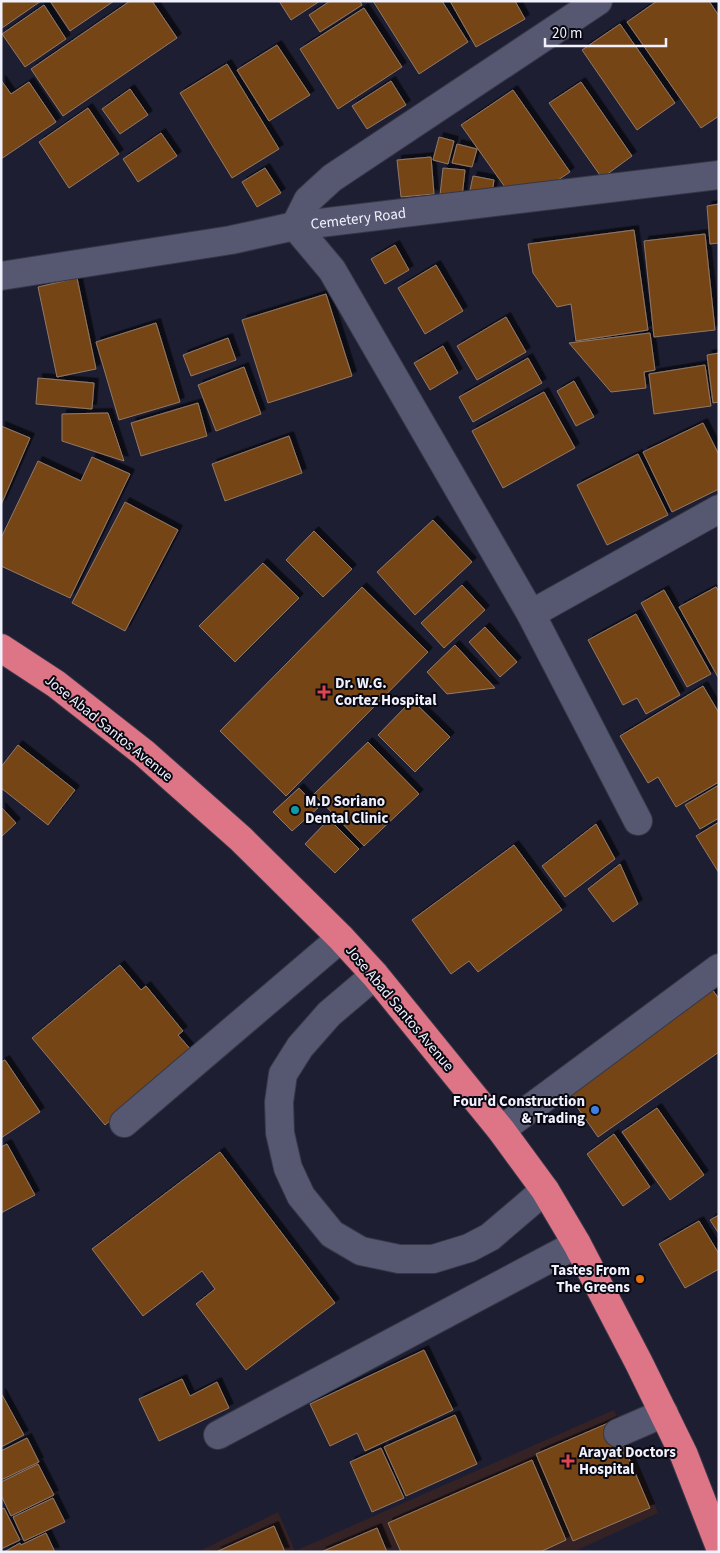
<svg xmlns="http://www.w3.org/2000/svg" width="720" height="1553" viewBox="0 0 720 1553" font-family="'Source Sans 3',sans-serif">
<defs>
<filter id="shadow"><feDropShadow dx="4.5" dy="-4.5" stdDeviation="0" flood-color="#0009"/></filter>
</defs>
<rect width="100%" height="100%" fill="#1e1e33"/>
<!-- medical -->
<path fill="#352225" d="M614,1410L658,1513L573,1552H198L278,1512L295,1551Z"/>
<!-- building -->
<path fill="#764519" stroke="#917967" filter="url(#shadow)" d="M1,1H41L2,28Z
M50,1H114L70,31Z
M130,1H152L177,38L63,116L31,69Z
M279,1H320L291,20Z
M330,1H360L362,5L320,32L309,15Z
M373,1H442L468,42L419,74Z
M450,1H515L525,19L476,47Z
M657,1H709L719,16V116L701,128L627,22Z
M44,5L66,39L25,67L2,34Z
M364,8L402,67L338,109L300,49Z
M620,24L675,103L637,130L582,50Z
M277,45L310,95L269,121L237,70Z
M227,64L279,149L232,178L180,93Z
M1,80L11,94L29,82L56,122L1,159Z
M391,81L406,105L367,129L352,106Z
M581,82L632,156L602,178L549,103Z
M130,89L148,115L120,134L102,109Z
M513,90L570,172L555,182L507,190L461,125Z
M88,108L119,154L69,188L39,142Z
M161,133L177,156L138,182L123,159Z
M439,137L454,141L448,164L433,160Z
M457,144L477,149L472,167L452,163Z
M431,157L434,194L401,197L397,160Z
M265,168L281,193L257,207L242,182Z
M443,168L465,170L462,197L440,195Z
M473,176L494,180L491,200L469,195Z
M719,204V243L710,244L707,206Z
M634,230L648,330L576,341L571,304L557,307L533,273L528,244Z
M705,234L715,330L654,337L644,241Z
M395,245L409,270L385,284L371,259Z
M436,265L463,311L425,334L398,288Z
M77,278L96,369L57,377L38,287Z
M326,294L352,376L268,403L242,320Z
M506,317L526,352L477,380L457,346Z
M156,323L180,402L119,420L96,342Z
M650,333L655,370L644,372L646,388L611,392L569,343Z
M228,338L236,360L191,376L183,355Z
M443,346L458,373L430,390L414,363Z
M719,353V402L713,403L707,355Z
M528,358L542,383L473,422L459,397Z
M705,365L711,406L654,414L649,374Z
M244,367L261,414L216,431L198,385Z
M38,378L94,383L92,409L36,404Z
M574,381L594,417L576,426L557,391Z
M544,392L575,448L503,488L472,431Z
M198,403L207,436L141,456L131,423Z
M108,413L124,461L62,441V414Z
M703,423L719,455V489L672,512L643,452Z
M1,426L30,438L1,505Z
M289,436L302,473L225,501L212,464Z
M638,454L668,515L607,545L577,485Z
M92,457L130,474L70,598L1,566V538L38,461L81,481Z
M125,502L178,530L125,631L72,603Z
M433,520L472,562L415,615L377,572Z
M314,531L352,569L323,597L286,560Z
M263,563L299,598L235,662L199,626Z
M462,585L485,610L444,648L421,623Z
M362,587L428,652L286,796L220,731Z
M716,587L719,592V679L679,607Z
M664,590L711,674L687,687L641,603Z
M636,614L680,695L646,714L637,698L623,705L588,640Z
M485,627L517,662L500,677L469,642Z
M455,645L495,688L447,694L427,672Z
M703,686L719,713V782L676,807L658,777L648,783L620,736Z
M412,700L450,737L415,772L378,735Z
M368,742L419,794L364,846L314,794Z
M18,745L75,790L48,825L1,788V767Z
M719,785V818L700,829L685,805Z
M299,788L318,808L292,831L273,812Z
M1,807L16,823L1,837Z
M329,819L359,849L335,873L305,844Z
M719,822V873L696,836Z
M596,824L615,859L565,897L542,866Z
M514,845L562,910L478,972L469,961L451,974L412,920Z
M620,864L638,904L613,922L588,889Z
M120,965L141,990L146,986L183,1031L178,1035L192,1051L105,1125L32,1038Z
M712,989L719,999V1052L598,1137L566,1091Z
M5,1060L40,1112L1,1138V1062Z
M657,1108L704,1175L670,1200L622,1132Z
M614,1134L650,1187L623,1206L587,1154Z
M7,1144L35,1195L1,1213V1147Z
M220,1152L335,1303L246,1370L196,1304L215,1289L202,1271L143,1316L92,1249Z
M719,1215V1234L710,1220Z
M699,1221L719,1254V1269L685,1288L659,1244Z
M424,1350L453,1410L365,1451L357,1433L330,1446L310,1404Z
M182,1379L190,1396L217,1382L229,1408L159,1441L139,1399Z
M1,1393L24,1435L1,1447Z
M455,1415L477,1464L406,1496L384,1447Z
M613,1421L650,1508L573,1541L536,1454Z
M27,1438L39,1462L1,1480V1451Z
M381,1448L404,1498L372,1512L350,1462Z
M532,1460L566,1540L540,1552H401L388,1523Z
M38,1464L54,1495L11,1516L1,1495V1482Z
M53,1498L65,1522L24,1541L13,1517Z
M4,1508L20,1540L1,1549V1509Z
M274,1526L285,1552H216Z
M377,1528L387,1552H321Z
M46,1533L55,1552H4L20,1543L21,1545Z"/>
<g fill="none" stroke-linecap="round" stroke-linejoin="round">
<defs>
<g id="minor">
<path d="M598,1L332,178L308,200L295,226L332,270L531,614L638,821"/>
<path id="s1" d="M1,276L231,240L295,226L719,175"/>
<path d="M531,614L719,509"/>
<path d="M375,975L329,1014L300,1047L283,1074L279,1102L280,1133L288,1168L301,1196L332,1234L361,1251L399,1259H433L469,1248L490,1237L545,1190"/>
<path d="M124,1123L341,938"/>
<path d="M501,1130L719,968"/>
<path d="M618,1433L664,1413"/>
<path d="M218,1435L577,1244"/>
</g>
<path id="highway" d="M1,648L56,684L144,753L241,839L341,938L375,975L501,1130L545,1190L577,1244L639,1363L684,1455L719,1545"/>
</defs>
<!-- minor casing -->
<use href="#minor" stroke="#363747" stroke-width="30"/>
<!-- highway casing -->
<use href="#highway" stroke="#363747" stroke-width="30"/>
<!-- minor -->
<use href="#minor" stroke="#565770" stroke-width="28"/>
<!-- highway -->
<use href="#highway" stroke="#de7587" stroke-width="28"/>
</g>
<!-- markers -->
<g fill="#e0444e" stroke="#090913" stroke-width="2">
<path d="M321.5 684.5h5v5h5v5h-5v5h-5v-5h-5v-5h5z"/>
<path d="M565.5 1453.5h5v5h5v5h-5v5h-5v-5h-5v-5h5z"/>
</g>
<circle fill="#0f9aa8" stroke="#090913" stroke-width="2" cx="295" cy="810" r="5"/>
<circle fill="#3f7fe0" stroke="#090913" stroke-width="2" cx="595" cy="1110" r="5"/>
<circle fill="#e8710a" stroke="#090913" stroke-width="2" cx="640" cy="1279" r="5"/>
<g text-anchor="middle" stroke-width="4" stroke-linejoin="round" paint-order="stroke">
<!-- street labels -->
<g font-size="15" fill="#f0f1fd" stroke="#090913">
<text dy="5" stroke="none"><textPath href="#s1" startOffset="362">Cemetery Road</textPath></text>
<text transform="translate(109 728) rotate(39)" y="5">Jose Abad Santos Avenue</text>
<text transform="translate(400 1008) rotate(50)" y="5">Jose Abad Santos Avenue</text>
</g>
<!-- poi labels -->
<g font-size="15" font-weight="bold" fill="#f0f1fd" stroke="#090913" text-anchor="start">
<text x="335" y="688">Dr. W.G.<tspan x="335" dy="17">Cortez Hospital</tspan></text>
<text x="305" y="806">M.D Soriano<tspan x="305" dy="17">Dental Clinic</tspan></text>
<text x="585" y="1106" text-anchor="end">Four'd Construction<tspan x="585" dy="17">&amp; Trading</tspan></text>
<text x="630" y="1275" text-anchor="end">Tastes From<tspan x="630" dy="17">The Greens</tspan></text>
<text x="579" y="1457">Arayat Doctors<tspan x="579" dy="17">Hospital</tspan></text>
</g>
</g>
<!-- border -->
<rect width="720" height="1553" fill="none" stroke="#f0f1fd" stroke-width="5"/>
<!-- scale -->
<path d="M545 38v8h121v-8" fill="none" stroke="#f0f1fd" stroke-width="2.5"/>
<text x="552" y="38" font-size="15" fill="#f0f1fd" stroke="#090913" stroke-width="4" paint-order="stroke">20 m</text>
</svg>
